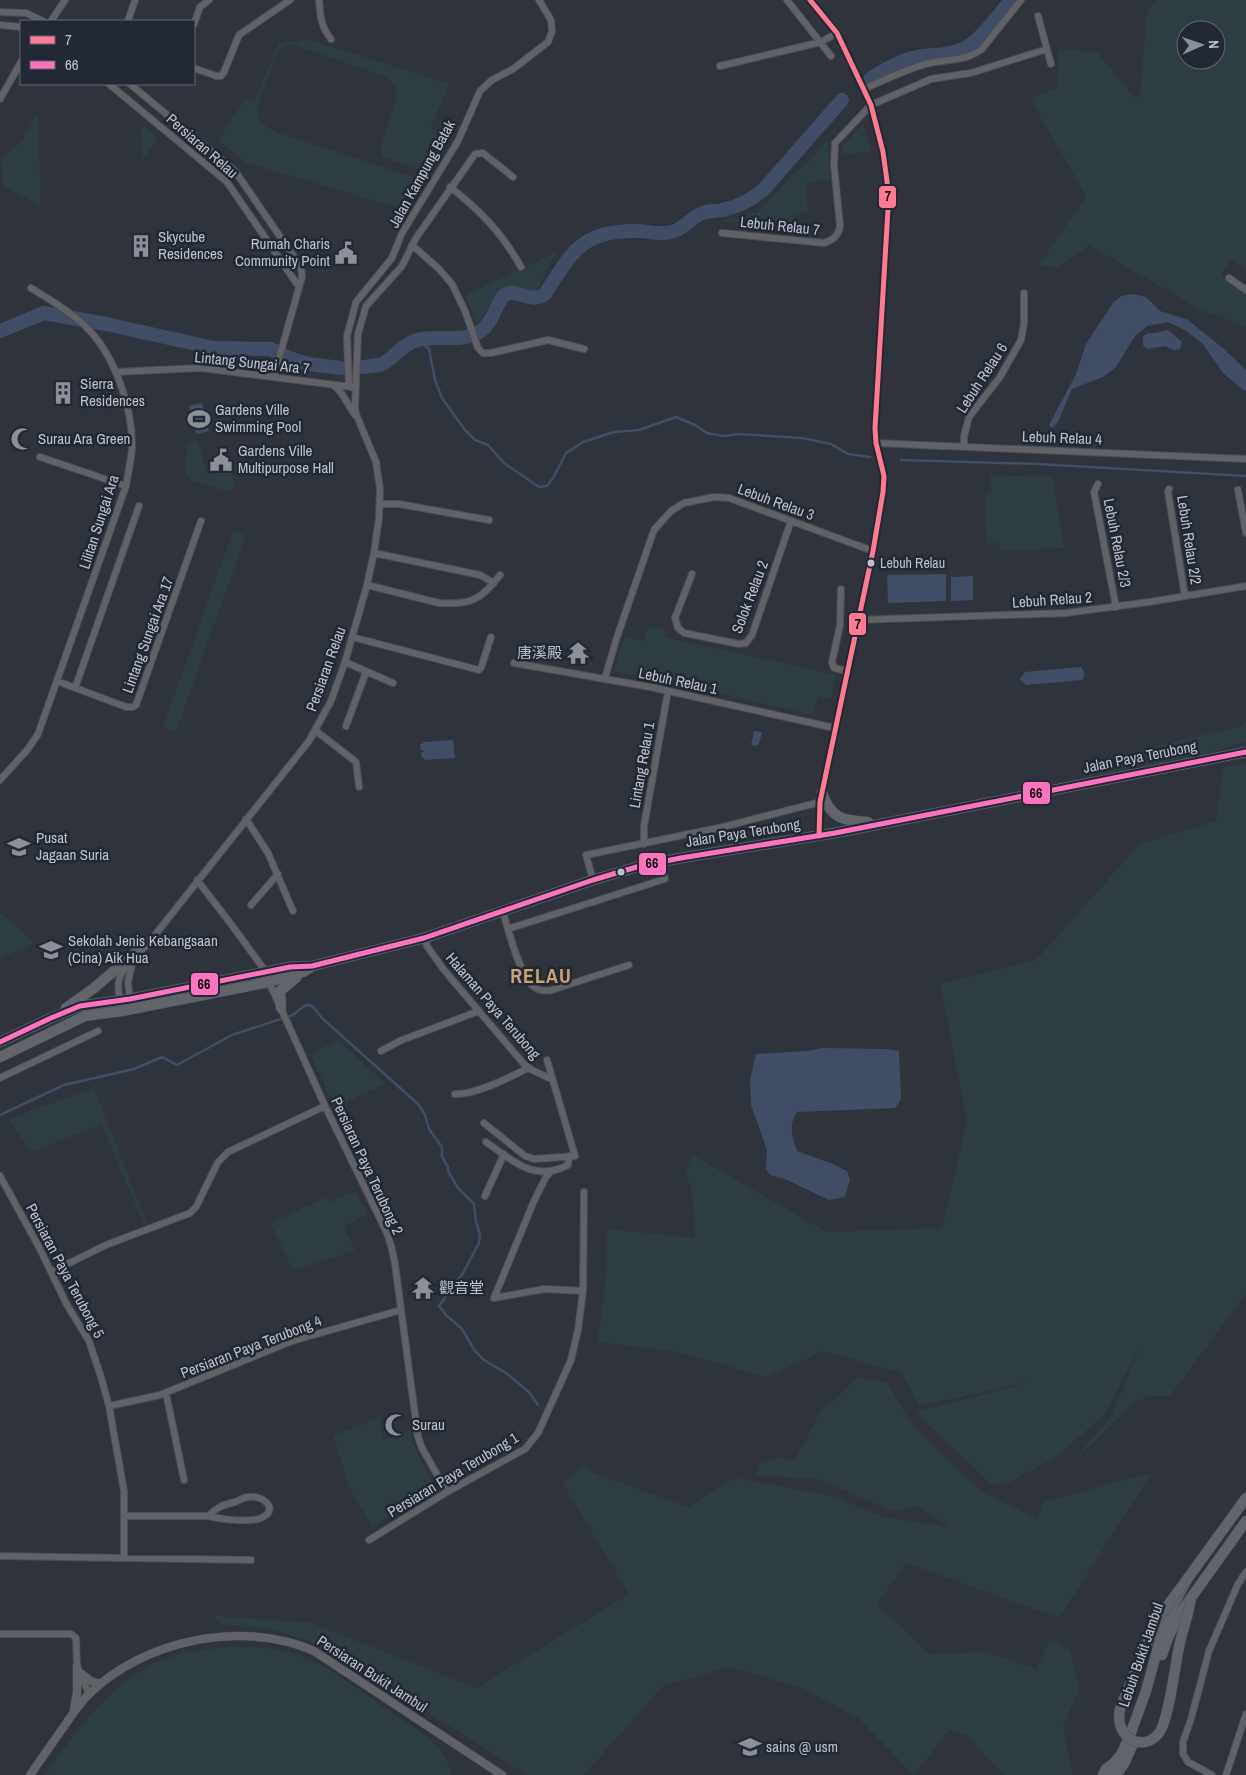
<svg xmlns="http://www.w3.org/2000/svg" width="1246" height="1775" viewBox="0 0 1246 1775" font-family="'Archivo Narrow','Noto Sans SC',sans-serif">
<rect width="100%" height="100%" fill="#2f333b"/>
<!-- green -->
<path fill="#2d3d41" fill-rule="evenodd" d="M1157,0H1246V268L1231,259L1221,275L1246,293V327L1201,310L1089,245L1059,267L1039,265L1086,196L1030,99L1058,88L1059,49L1097,52L1136,99L1140,91L1147,10ZM1186,30H1216V60H1186Z
M310,40L450,84L430,128L449,138L425,172L383,157L380,148L397,95L395,87L387,77L294,45H286L278,51L258,105V115L261,121L268,128L278,133L420,179L399,208L247,163L218,141L245,99L254,102L279,43Z
M38,113L41,205L3,186L2,157L20,143Z
M141,124L159,139L142,159Z
M863,124L871,152L842,154L843,145Z
M828,139L830,180L806,182L808,212L794,214L795,231L720,221L758,212L792,175L809,161Z
M557,251L536,292C524,290 510,284 499,292L476,325L465,296Z
M198,440L207,475L231,470L235,483L233,490L226,491L191,480L185,472L188,442Z
M990,475L1053,477L1064,548L1000,551L999,543H987L985,495L991,494Z
M233,531L246,535L176,732L163,727Z
M648,626L666,630L665,637L836,675L831,699L818,697L813,715L671,682L613,671L625,636L643,641Z
M1246,722V742L1204,754L1086,777L1084,763L1241,726Z
M1246,764V1294L1170,1396H1149L1134,1403L1068,1467L1112,1415L1140,1346L1105,1414L1056,1457L1003,1486L990,1483L915,1412L1030,1382L919,1406L902,1373L823,1351L766,1377L679,1352L597,1342C604,1304 607,1268 607,1229L695,1238L692,1191L685,1171L693,1155L827,1232L942,1228L967,1121L940,984L1036,960L1140,844L1216,821L1223,767Z
M0,912L35,943L0,959Z
M338,1040L386,1084L335,1107L310,1054Z
M94,1088L147,1223L144,1225L101,1124L31,1152L9,1119Z
M355,1191L367,1215L344,1227L355,1251L293,1270L270,1223L327,1197L330,1202Z
M856,1378L887,1382L913,1426L982,1492L1038,1519L1042,1502L1152,1473L1059,1618L906,1563L877,1604L929,1654L986,1652L1036,1669L1050,1639L1070,1650L1080,1688L1063,1726L1073,1775H1003L966,1734L949,1730L914,1775L857,1717L802,1688L730,1667L664,1685L584,1775H527L320,1645L271,1629L223,1625L213,1616L311,1623L476,1688L629,1594L563,1484L584,1463L594,1473L688,1507L735,1478L833,1496L883,1517L950,1527L918,1506L893,1511L815,1478L757,1476L758,1465L776,1458L794,1461L823,1407L833,1402Z
M380,1417L382,1440L411,1431L413,1444L433,1484L429,1490L372,1527L350,1489L333,1436Z
M230,1647C250,1647 271,1647 291,1653C327,1663 359,1690 389,1711C406,1722 425,1733 438,1748C446,1756 449,1765 452,1775H45C75,1733 107,1686 155,1663C178,1652 205,1649 230,1647Z"/>
<!-- water -->
<path fill="#414d65" d="M1133,294L1146,297L1160,311L1188,320L1224,349L1246,370V391L1242,389L1223,373L1203,344L1185,330L1168,322L1147,326L1135,336L1116,367L1103,377L1072,389L1058,422L1052,428L1049,425L1076,374L1086,344L1113,303L1121,296Z
M1168,330L1182,342L1180,349L1174,350L1165,346L1148,349L1143,345C1141,334 1146,333 1155,333C1160,333 1162,330 1168,330Z
M202,403L209,431L196,434L189,406Z
M946,574V601L888,603L887,575Z
M973,576V600L951,601V577Z
M1081,667L1085,674L1082,680L1026,685L1020,679L1025,672Z
M754,731L762,732L759,744L755,746L751,745Z
M453,740L455,758L425,760L424,758H422L421,752H424L423,750H421L420,744H423V742Z
M822,1048L888,1049L899,1051L901,1099L895,1108L797,1112C788,1125 792,1137 797,1151L833,1164L847,1171L850,1179L845,1197L829,1200L785,1179L770,1175L766,1169L767,1150L751,1105L750,1080L756,1054L807,1051Z"/>
<g fill="none" stroke-linecap="round" stroke-linejoin="round">
<!-- stream -->
<path stroke="#414d65" stroke-width="2.5" d="M419,340L429,349L435,380L442,398L465,430L475,440L488,445L504,463L539,487L547,486L553,478L566,453L583,442L614,432L639,430L676,417L695,425L707,433L723,436L739,434L802,438L831,444L848,454L870,457
M901,460L1038,464L1246,476
M0,1115L64,1085L134,1069L162,1057L177,1065L232,1035L293,1015L304,1006L310,1005L314,1008L322,1018L419,1105L425,1115L429,1129L442,1147V1157L448,1167V1171L458,1188L474,1204L476,1222L480,1234L479,1243L463,1273L439,1306L446,1315L462,1329L475,1351L484,1360L506,1373L529,1392L538,1405"/>
<!-- river -->
<path stroke="#414d65" stroke-width="14" d="M870,79C886,69 902,59 922,56C936,54 950,56 963,49C977,43 1001,13 1011,0
M0,331L44,313L106,324L214,348L271,349L289,358L308,364L341,368
M363,367C369,366 376,366 382,364C395,358 400,345 417,340C435,335 466,343 481,331C493,322 495,306 504,295C518,287 529,305 545,294C571,253 582,230 636,231C648,231 659,235 671,232C686,229 691,215 706,212C711,211 717,211 722,210C739,207 752,200 765,188L842,100"/>
<defs>
<path id="minor" d="M319,0C320,15 321,27 331,39
M787,0L831,56
M810,0L837,33L871,105L883,152L887,181L888,209L875,428L876,443L884,476L883,492L873,551L820,802L819,836
M0,12L26,13L43,21
M1038,16L1051,64
M51,21L65,0
M128,21L135,0
M194,24L200,7L209,0
M0,25L21,27
M720,66L821,42L837,33
M194,68L216,76H221L224,72L239,35L290,0
M109,84L227,182L299,287
M130,84L235,171L301,267L302,277L274,376
M864,89C885,80 907,68 930,63C948,59 967,61 982,49L1021,0
M0,99L21,62
M450,187C481,211 502,233 521,267
M722,233L824,243C832,241 839,235 840,226L834,165L835,143L871,105L931,79L971,73L1047,49
M412,245L439,269L452,284L465,311L478,348L483,353H491L548,340L584,349
M1229,278L1246,290
M116,372L201,368L352,387
M333,385C344,392 347,405 355,415
M349,387L347,336L356,302L392,258L402,233L458,141L480,91L492,80L513,69L548,42L552,31L551,20L539,0
M876,443L1246,459
M964,446V436L969,417L1000,377L1021,340L1024,323V293
M40,457L126,486
M1098,484L1094,492L1116,607
M1169,489L1168,492L1185,596
M1238,490L1246,533
M380,504H399L489,520
M374,553L480,575L494,583
M692,574L675,618L678,628L684,633L739,644L746,643L752,635L791,521
M367,585L439,603C471,605 481,600 500,575
M841,589L840,625L832,662L834,668L847,671
M858,620L1066,613L1149,602L1246,586
M352,637L479,670L481,668L491,637
M345,662L393,683
M514,663L650,687L835,728
M605,678L617,637L654,530L671,511L684,503L714,497L729,498L873,551
M57,681L126,707H133L136,705L201,521
M75,688L139,506
M346,726L366,672
M315,730L356,762L359,787
M0,780L28,749L38,734L126,486C128,473 131,461 132,448C133,410 116,359 90,331C73,313 52,301 31,288
M246,819L268,853L293,911
M644,844V826L668,691
M197,880L231,924L266,972L269,982L325,1106L387,1233L392,1249L395,1264L418,1437L422,1448L447,1492
M593,880L586,855L723,827L820,802
M251,905L278,874
M503,912C508,929 520,977 534,987C539,991 546,991 552,990L629,965
M508,929L665,879L661,861
M424,938L427,946L444,970L523,1063L532,1070L553,1080
M147,945L309,741L331,701L345,662L367,585L374,553L379,518L380,489L376,462L356,414L355,407L358,334L366,306L402,266L416,238L475,154L483,153L513,177
M130,1001L128,982L132,964
M122,1011C120,1000 115,984 122,973C126,966 134,961 139,954
M381,1051L402,1040L479,1011
M0,1078L98,1031
M455,1094C474,1095 511,1077 528,1068
M484,1123L525,1156L534,1159L575,1156L547,1060
M486,1142C512,1160 534,1183 568,1165L569,1156
M551,1171L546,1177L534,1201L494,1298L545,1289L583,1291
M0,1176L39,1247L67,1305L89,1341L101,1377L109,1406L124,1491V1557
M485,1196L504,1154
M51,1272L106,1245L190,1213L196,1207L218,1162L228,1152L325,1106
M166,1393L184,1480
M109,1406L160,1395L292,1341L401,1310
M124,1516H208C219,1519 255,1524 265,1516C278,1506 260,1495 249,1497C245,1497 239,1500 235,1502C223,1505 217,1507 208,1516
M369,1540L447,1492L525,1449L538,1433L571,1360L578,1330L583,1291L584,1192
M0,1556L251,1560
M0,1634H71L76,1638L77,1666L89,1694
M1212,1775L1188,1762L1183,1754V1742L1191,1719L1209,1651L1238,1584L1246,1572
M1226,1775L1246,1714"/>
<path id="tertiary" d="M79,1672L91,1681L100,1684
M74,1709L77,1693V1666
M30,1775C42,1758 53,1742 65,1725C72,1715 79,1704 88,1695C143,1640 243,1619 314,1651L502,1775"/>
<path id="primary" d="M822,792C830,818 843,821 868,822
M66,1008L94,988L148,942
M281,1008L280,991L296,978
M0,1042L51,1018L80,1006L130,999L290,967L312,966L424,938L593,880L640,866L681,858L835,833L1246,752
M0,1057L85,1016L122,1011L269,982L303,972L311,967
M1162,1655L1168,1638L1178,1616L1246,1521
M1103,1775L1106,1769L1114,1763L1122,1753L1130,1735L1146,1691L1165,1622L1172,1607L1188,1578L1246,1498
M1114,1775C1124,1769 1128,1754 1133,1744"/>
</defs>
<!-- minor casing -->
<use href="#minor" stroke="#4b4e53" stroke-width="8"/>
<!-- tertiary casing -->
<use href="#tertiary" stroke="#4b4e53" stroke-width="9"/>
<!-- primary casing -->
<use href="#primary" stroke="#4c5057" stroke-width="11"/>
<!-- minor -->
<use href="#minor" stroke="#606268" stroke-width="6"/>
<!-- tertiary -->
<use href="#tertiary" stroke="#606268" stroke-width="8"/>
<!-- primary -->
<use href="#primary" stroke="#61646b" stroke-width="10"/>
<defs>
<path id="primary-bridge" d="M1188,1578L1157,1620L1121,1706C1111,1735 1142,1755 1159,1733C1169,1720 1175,1665 1179,1647C1182,1630 1189,1615 1191,1598"/>
</defs>
<!-- primary-bridge casing -->
<use href="#primary-bridge" stroke="#4c5057" stroke-width="11" stroke-linecap="butt"/>
<!-- primary-bridge -->
<use href="#primary-bridge" stroke="#61646b" stroke-width="10"/>
<defs>
<path id="bus-1" d="M810,0L837,33L871,105L883,152L887,181L888,209L875,428L876,443L884,476L883,492L873,551L820,802L819,836"/>
<path id="bus-2" d="M0,1042L51,1018L80,1006L130,999L290,967L312,966L424,938L593,880L640,866L681,858L835,833L1246,752"/>
</defs>
<!-- bus-1 casing -->
<use href="#bus-1" stroke="#222935" stroke-width="9"/>
<!-- bus-2 casing -->
<use href="#bus-2" stroke="#222935" stroke-width="9"/>
<!-- bus-1 -->
<use href="#bus-1" stroke="#fe7a93" stroke-width="5"/>
<!-- bus-2 -->
<use href="#bus-2" stroke="#fc73be" stroke-width="5"/>
</g>
<!-- icons -->
<defs>
<symbol id="building-bare" viewBox="-9 -9 18 18"><path d="M-4-6H4V6H1V3H-1V6H-4ZM-2.5-4.3h1.7v1.8h-1.7ZM.8-4.3h1.7v1.8H.8ZM-2.5-1h1.7V.8h-1.7ZM.8-1h1.7V.8H.8Z" fill="#8a8f98" stroke="#222935" stroke-width="2.5" paint-order="stroke"/></symbol>
<symbol id="civic-bare" viewBox="-9 -9 18 18"><path d="M-.6-6.5H3V-4.5H.6V-3L4-1V1h2V6H-6V1h2V-1L-.6-3ZM-1.2 2.5V6h2.4V2.5Z" fill="#8a8f98" stroke="#222935" stroke-width="2.5" paint-order="stroke"/></symbol>
<symbol id="stadium-bare" viewBox="-9 -9 18 18"><path d="M0-5a6.5 5 0 1 0 0 10a6.5 5 0 1 0 0-10ZM-3.5-1.8h7v3.6h-7Z" fill="#8a8f98" stroke="#222935" stroke-width="2.5" paint-order="stroke"/></symbol>
<symbol id="mosque-bare" viewBox="-9 -9 18 18"><path d="M3.5-4.9A6 6 0 1 0 3.5 4.9A5 5 0 1 1 3.5-4.9Z" fill="#8a8f98" stroke="#222935" stroke-width="2.5" paint-order="stroke"/></symbol>
<symbol id="temple-bare" viewBox="-9 -9 18 18"><path d="M0-6L5-2H3V0L6.5 2.5H4V6H1.5V3h-3V6H-4V2.5H-6.5L-3 0V-2H-5Z" fill="#8a8f98" stroke="#222935" stroke-width="2.5" paint-order="stroke"/></symbol>
<symbol id="school-bare" viewBox="-9 -9 18 18"><path d="M0-5L7-2L0 1L-7-2ZM-4 1L0 2.5L4 1V4Q0 6-4 4Z" fill="#8a8f98" stroke="#222935" stroke-width="2.5" paint-order="stroke"/></symbol>
<symbol id="university-bare" viewBox="-9 -9 18 18"><path d="M0-5L7-2L0 1L-7-2ZM-4 1L0 2.5L4 1V4Q0 6-4 4Z" fill="#8a8f98" stroke="#222935" stroke-width="2.5" paint-order="stroke"/></symbol>
</defs>
<g fill-rule="evenodd">
<use href="#building-bare" x="125" y="230" width="32" height="32"/>
<use href="#civic-bare" x="330" y="237" width="32" height="32"/>
<use href="#building-bare" x="47" y="377" width="32" height="32"/>
<use href="#stadium-bare" x="183" y="403" width="32" height="32"/>
<use href="#mosque-bare" x="6" y="423" width="32" height="32"/>
<use href="#civic-bare" x="205" y="444" width="32" height="32"/>
<use href="#temple-bare" x="562" y="637" width="32" height="32"/>
<use href="#school-bare" x="3" y="831" width="32" height="32"/>
<use href="#school-bare" x="35" y="934" width="32" height="32"/>
<use href="#temple-bare" x="407" y="1272" width="32" height="32"/>
<use href="#mosque-bare" x="380" y="1409" width="32" height="32"/>
<use href="#university-bare" x="734" y="1731" width="32" height="32"/>
</g>
<!-- markers -->
<g fill="#bbc0ca" stroke="#222935" stroke-width="2">
<circle cx="871" cy="563" r="4.5"/>
<circle cx="621" cy="872" r="4.5"/>
</g>
<g text-anchor="middle" stroke-width="5" stroke-linejoin="round" paint-order="stroke">
<!-- bus labels -->
<g font-size="14" fill="#bbc0ca" stroke="#222935" text-anchor="start">
<text x="880" y="568">Lebuh Relau</text>
</g>
<!-- street labels -->
<g font-size="15" fill="#bbc0ca" stroke="#222935">
<text transform="translate(202 146) rotate(41)" y="5">Persiaran Relau</text>
<text transform="translate(422 174) rotate(-61)" y="5">Jalan Kampung Batak</text>
<text transform="translate(780 226) rotate(6)" y="5">Lebuh Relau 7</text>
<text transform="translate(252 363) rotate(6)" y="5">Lintang Sungai Ara 7</text>
<text transform="translate(982 378) rotate(-57)" y="5">Lebuh Relau 6</text>
<text transform="translate(1062 438) rotate(2)" y="5">Lebuh Relau 4</text>
<text transform="translate(776 502) rotate(20)" y="5">Lebuh Relau 3</text>
<text transform="translate(99 522) rotate(-72)" y="5">Lilitan Sungai Ara</text>
<text transform="translate(1189 540) rotate(81)" y="5">Lebuh Relau 2/2</text>
<text transform="translate(1117 543) rotate(79)" y="5">Lebuh Relau 2/3</text>
<text transform="translate(750 597) rotate(-69)" y="5">Solok Relau 2</text>
<text transform="translate(1052 600) rotate(-4)" y="5">Lebuh Relau 2</text>
<text transform="translate(148 635) rotate(-70)" y="5">Lintang Sungai Ara 17</text>
<text transform="translate(326 669) rotate(-70)" y="5">Persiaran Relau</text>
<text transform="translate(678 681) rotate(12)" y="5">Lebuh Relau 1</text>
<text transform="translate(1140 757) rotate(-11)" y="5">Jalan Paya Terubong</text>
<text transform="translate(642 765) rotate(-80)" y="5">Lintang Relau 1</text>
<text transform="translate(743 833) rotate(-9)" y="5">Jalan Paya Terubong</text>
<text transform="translate(493 1006) rotate(49)" y="5">Halaman Paya Terubong</text>
<text transform="translate(367 1166) rotate(65)" y="5">Persiaran Paya Terubong 2</text>
<text transform="translate(65 1271) rotate(62)" y="5">Persiaran Paya Terubong 5</text>
<text transform="translate(251 1347) rotate(-21)" y="5">Persiaran Paya Terubong 4</text>
<text transform="translate(453 1475) rotate(-31)" y="5">Persiaran Paya Terubong 1</text>
<text transform="translate(1141 1655) rotate(-71)" y="5">Lebuh Bukit Jambul</text>
<text transform="translate(372 1674) rotate(33)" y="5">Persiaran Bukit Jambul</text>
</g>
<!-- poi labels -->
<g font-size="15" fill="#bbc0ca" stroke="#222935" text-anchor="start">
<text x="158" y="242">Skycube<tspan x="158" dy="17">Residences</tspan></text>
<text x="330" y="249" text-anchor="end">Rumah Charis<tspan x="330" dy="17">Community Point</tspan></text>
<text x="80" y="389">Sierra<tspan x="80" dy="17">Residences</tspan></text>
<text x="215" y="415">Gardens Ville<tspan x="215" dy="17">Swimming Pool</tspan></text>
<text x="38" y="444">Surau Ara Green</text>
<text x="238" y="456">Gardens Ville<tspan x="238" dy="17">Multipurpose Hall</tspan></text>
<text x="562" y="658" text-anchor="end">唐溪殿</text>
<text x="36" y="843">Pusat<tspan x="36" dy="17">Jagaan Suria</tspan></text>
<text x="68" y="946">Sekolah Jenis Kebangsaan<tspan x="68" dy="17">(Cina) Aik Hua</tspan></text>
<text x="439" y="1293">觀音堂</text>
<text x="412" y="1430">Surau</text>
<text x="766" y="1752">sains @ usm</text>
</g>
<!-- district labels -->
<g font-size="20" font-weight="bold" letter-spacing="1" fill="#cba075" stroke="#222935">
<text x="541" y="983">RELAU</text>
</g>
</g>
<g stroke="#222935" stroke-width="2">
<rect x="878" y="185" width="19" height="24" rx="5" fill="#fe7a93"/>
<rect x="848" y="612" width="19" height="24" rx="5" fill="#fe7a93"/>
<rect x="1022" y="781" width="29" height="24" rx="5" fill="#fc73be"/>
<rect x="638" y="852" width="29" height="24" rx="5" fill="#fc73be"/>
<rect x="190" y="972" width="29" height="24" rx="5" fill="#fc73be"/>
</g>
<g font-size="14" text-anchor="middle" font-weight="bold" fill="#111">
<text x="888" y="201">7</text>
<text x="858" y="629">7</text>
<text x="1036" y="798">66</text>
<text x="652" y="868">66</text>
<text x="204" y="989">66</text>
</g>
<!-- legend -->
<rect x="20" y="20" width="175" height="65" fill="#222935" stroke="#5f6571"/>
<rect x="30" y="36" width="25" height="8" fill="#fe7a93" stroke="#5f6571"/>
<text x="65" y="45" font-size="15" fill="#bbc0ca">7</text>
<rect x="30" y="61" width="25" height="8" fill="#fc73be" stroke="#5f6571"/>
<text x="65" y="70" font-size="15" fill="#bbc0ca">66</text>
<!-- north arrow -->
<g transform="translate(1201 45) rotate(88)"><circle r="24" fill="#222935" stroke="#5f6571"/>
<path d="M0-4L9 19L0 12L-9 19Z" fill="#8a8f98"/>
<text y="-8" font-size="14" font-weight="bold" text-anchor="middle" fill="#bbc0ca">N</text>
</g>
</svg>
